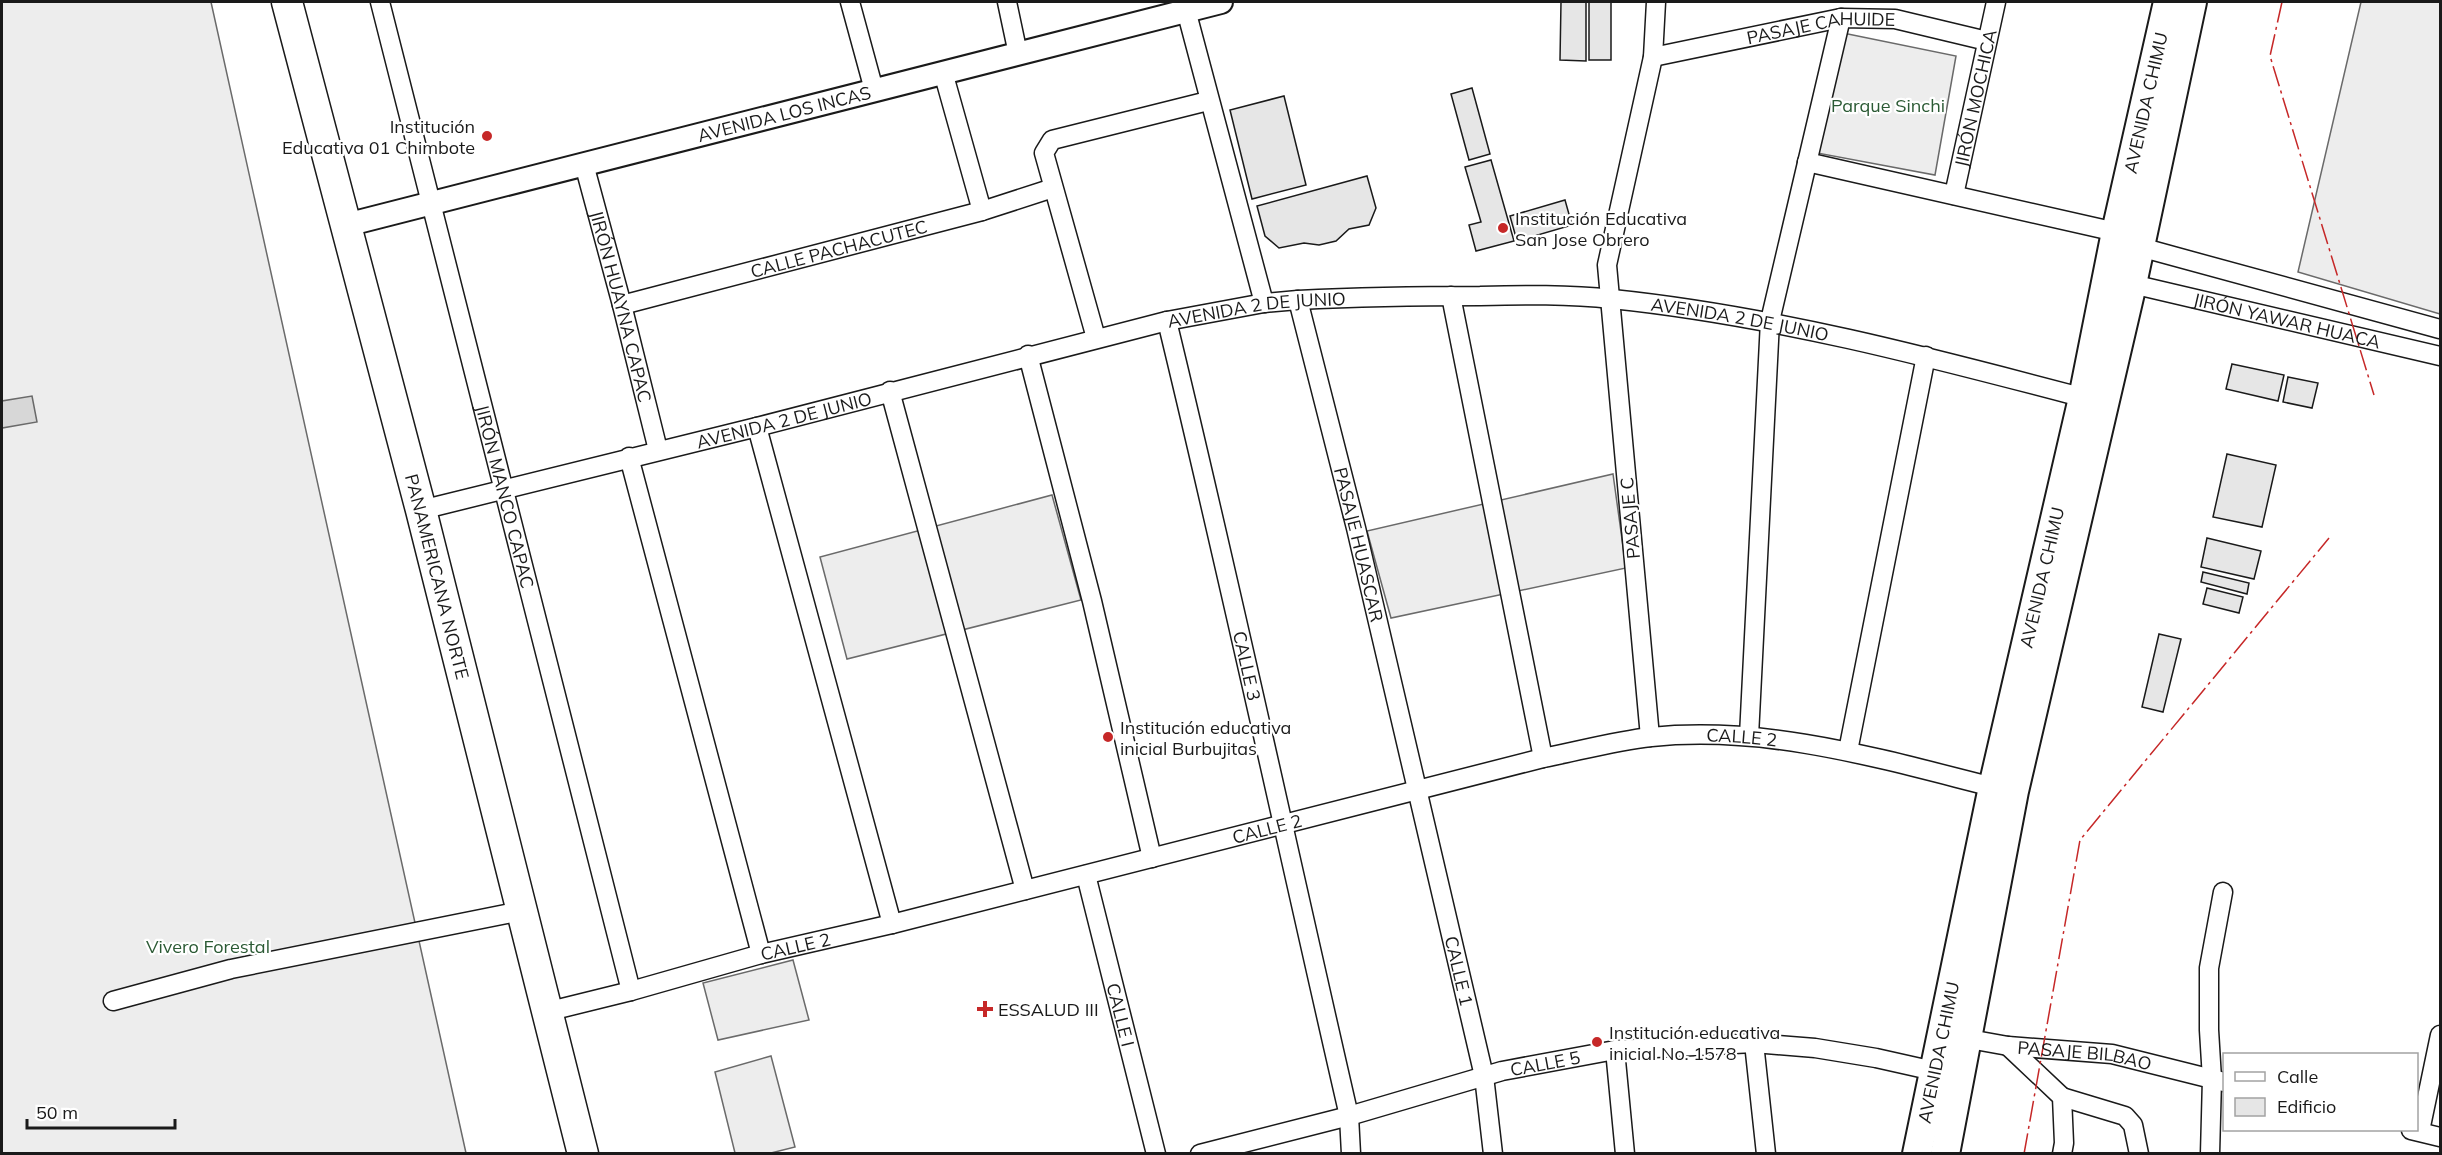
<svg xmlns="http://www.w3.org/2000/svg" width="2442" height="1155" viewBox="0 0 2442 1155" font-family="Mulish,sans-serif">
  <rect width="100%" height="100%" fill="#fff"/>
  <!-- built -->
  <path fill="#ededed" stroke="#6a6a6a" stroke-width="1.5" d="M2,2h209l255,1151h-464z
    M2361,2h79v312l-142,-42z
    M1843,33l113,23 -21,119 -118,-22z
    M1613,474l13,94 -235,50 -24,-87z
    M1052,495l29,105 -234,59 -27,-102z
    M793,960l16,60 -91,20 -15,-57z
    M771,1056l24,91 -24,6h-36l-20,-81z"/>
  <!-- water -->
  <path fill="#d7d7d7" stroke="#6a6a6a" stroke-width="1.5" d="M32,396l5,26 -35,6v-27z"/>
  <!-- building -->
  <path fill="#e6e6e6" stroke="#1a1a1a" stroke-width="1.5" d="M1561,2h25v59l-26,-1z
    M1589,2h22v58h-22z
    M1472,88l18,66 -21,6 -18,-66z
    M1284,96l22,89 -54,14 -22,-89z
    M1491,160l23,81 -38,10 -7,-26 12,-3 -16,-55z
    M1367,176l9,32 -7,17 -20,4 -13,12 -17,4 -15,-2 -25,5 -14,-12 -8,-30z
    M1565,200l7,25 -55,16 -7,-25z
    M2232,364l52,11 -6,26 -52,-12z
    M2288,377l30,6 -6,25 -29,-6z
    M2227,454l49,11 -14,62 -49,-10z
    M2207,538l54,13 -7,28 -53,-12z
    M2203,572l46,11 -2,11 -46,-12z
    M2207,588l36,9 -4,16 -36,-9z
    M2159,634l22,5 -18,73 -21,-5z"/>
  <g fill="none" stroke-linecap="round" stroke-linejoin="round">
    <!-- minor casing -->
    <g stroke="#1a1a1a" stroke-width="21">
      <g id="minor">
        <path id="s1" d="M380,2l251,989"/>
        <path d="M850,2l24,88"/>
        <path d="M1007,2l11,52"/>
        <path d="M1186,10l78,293"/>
        <path id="s2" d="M1653,57l188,-39 54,1 92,22"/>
        <path d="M943,72l39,139"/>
        <path d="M1807,162l309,70"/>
        <path id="s3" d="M584,164l38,141 36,145"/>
        <path id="s4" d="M1954,195l42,-193"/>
        <path d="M2140,247l300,82"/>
        <path id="s5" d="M2132,284l308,72"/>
        <path d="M1451,296l92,462"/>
        <path id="s6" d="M1298,300l58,228 128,548 9,78"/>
        <path id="s7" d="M622,305l360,-94 71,-23"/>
        <path id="s8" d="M1167,321c64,264 121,530 182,795l2,38"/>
        <path d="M1096,338l-52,-185 8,-13 156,-39"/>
        <path d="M1028,355l64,246 60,257"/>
        <path d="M890,391l135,499"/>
        <path d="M757,427l135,497"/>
        <path d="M629,457l132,497"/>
        <path id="s9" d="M421,510l336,-83 410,-106 97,-18 34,-3c61,-3 122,-4 182,-4 44,-1 88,-2 132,3 164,17 321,59 480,101"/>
        <path d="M1749,736l21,-415 71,-303"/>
        <path d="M1650,737l-43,-472 46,-208 3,-55"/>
        <path d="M1848,751l78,-395"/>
        <path id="s10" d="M1086,875l70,279"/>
        <path d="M113,1001l118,-32 290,-58"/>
        <path id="s11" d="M546,1012l85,-21 130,-37 131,-30 651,-166c36,-7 72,-17 108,-21 117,-12 230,22 342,50"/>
        <path id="s12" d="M1958,1037l50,9 104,8 112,28"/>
        <path d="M1754,1043l12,111"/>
        <path d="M2008,1046l54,51 2,46 -2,11"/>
        <path d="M1615,1050l10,104"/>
        <path d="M2062,1097l63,19 8,9 6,29"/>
        <path d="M2411,1130l29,7"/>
        <path d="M2420,1131l20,-96"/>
        <path id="s13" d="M1200,1154l149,-38 153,-45 113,-21 139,-7 61,5 61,10 58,13"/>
        <path d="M2210,1154l2,-75 -3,-49v-62l14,-76"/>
      </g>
    </g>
    <!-- tertiary casing -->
    <g stroke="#1a1a1a" stroke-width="26">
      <g id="tertiary">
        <path id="s14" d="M346,225l875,-223"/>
      </g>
    </g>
    <!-- primary casing -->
    <g stroke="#1a1a1a" stroke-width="32">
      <g id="primary">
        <path id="s15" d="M1917,1154l76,-367 90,-389 33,-166 52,-230"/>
        <path d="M1945,1154l69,-363 118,-507 60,-282"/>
      </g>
    </g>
    <!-- trunk casing -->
    <g stroke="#1a1a1a" stroke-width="33">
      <g id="trunk">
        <path id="s16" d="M287,2l134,508 162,644"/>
      </g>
    </g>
    <!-- minor -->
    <use href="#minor" stroke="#fff" stroke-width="18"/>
    <!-- tertiary -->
    <use href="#tertiary" stroke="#fff" stroke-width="22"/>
    <!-- primary -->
    <use href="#primary" stroke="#fff" stroke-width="28"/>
    <!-- trunk -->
    <use href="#trunk" stroke="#fff" stroke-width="30"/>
    <!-- power -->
    <path stroke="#c62828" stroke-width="1.5" stroke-dasharray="21 4.5 3 4.5" stroke-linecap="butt" d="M2282,2l-12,54 104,339
      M2024,1154l56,-314 249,-302"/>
  </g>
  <!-- markers -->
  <g fill="#c62828" stroke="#fff" stroke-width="2">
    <circle cx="487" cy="136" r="6"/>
    <circle cx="1503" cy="228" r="6"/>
    <circle cx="1108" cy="737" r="6"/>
    <path d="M982 1000h6v6h6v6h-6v6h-6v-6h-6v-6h6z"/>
    <circle cx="1597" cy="1042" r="6"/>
  </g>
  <g text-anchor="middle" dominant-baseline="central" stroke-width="4.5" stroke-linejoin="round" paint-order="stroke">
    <!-- street labels -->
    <g font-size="18" fill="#1a1a1a" stroke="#fff">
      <text stroke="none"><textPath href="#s2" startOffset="171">PASAJE CAHUIDE</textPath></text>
      <text stroke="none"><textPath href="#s4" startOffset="99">JIRÓN MOCHICA</textPath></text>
      <text stroke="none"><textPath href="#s15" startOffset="1076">AVENIDA CHIMU</textPath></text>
      <text stroke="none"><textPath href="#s14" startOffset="452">AVENIDA LOS INCAS</textPath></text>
      <text stroke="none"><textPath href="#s7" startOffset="224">CALLE PACHACUTEC</textPath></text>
      <text stroke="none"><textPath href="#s3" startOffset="147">JIRÓN HUAYNA CAPAC</textPath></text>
      <text stroke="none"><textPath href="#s9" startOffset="860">AVENIDA 2 DE JUNIO</textPath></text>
      <text stroke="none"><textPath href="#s9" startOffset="1346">AVENIDA 2 DE JUNIO</textPath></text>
      <text stroke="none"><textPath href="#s5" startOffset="159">JIRÓN YAWAR HUACA</textPath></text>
      <text stroke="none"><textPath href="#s9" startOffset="374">AVENIDA 2 DE JUNIO</textPath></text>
      <text stroke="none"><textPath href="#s1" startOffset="510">JIRÓN MANCO CAPAC</textPath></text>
      <text transform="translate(1630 518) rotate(-95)">PASAJE C</text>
      <text stroke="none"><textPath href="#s6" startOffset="252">PASAJE HUASCAR</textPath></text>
      <text stroke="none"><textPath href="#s16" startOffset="594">PANAMERICANA NORTE</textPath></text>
      <text stroke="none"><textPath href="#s15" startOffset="590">AVENIDA CHIMU</textPath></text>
      <text stroke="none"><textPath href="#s8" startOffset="354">CALLE 3</textPath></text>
      <text stroke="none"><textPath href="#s11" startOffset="1230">CALLE 2</textPath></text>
      <text stroke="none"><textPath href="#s11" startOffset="744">CALLE 2</textPath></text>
      <text stroke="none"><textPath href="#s11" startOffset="258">CALLE 2</textPath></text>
      <text stroke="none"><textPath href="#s6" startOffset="690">CALLE 1</textPath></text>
      <text stroke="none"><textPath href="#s10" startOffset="144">CALLE I</textPath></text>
      <text stroke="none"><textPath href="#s15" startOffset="104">AVENIDA CHIMU</textPath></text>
      <text stroke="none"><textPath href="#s12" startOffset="128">PASAJE BILBAO</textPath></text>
      <text stroke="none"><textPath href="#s13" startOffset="357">CALLE 5</textPath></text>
    </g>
    <!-- park labels -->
    <g font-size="18" fill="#2b5a34" stroke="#fff">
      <text x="1888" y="105">Parque Sinchi</text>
      <text x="208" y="946">Vivero Forestal</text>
    </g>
    <!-- poi labels -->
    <g font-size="18" fill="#1a1a1a" stroke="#fff" text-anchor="start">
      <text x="475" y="126" text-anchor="end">Institución<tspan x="475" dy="21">Educativa 01 Chimbote</tspan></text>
      <text x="1515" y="218">Institución Educativa<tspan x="1515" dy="21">San Jose Obrero</tspan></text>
      <text x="1120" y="727">Institución educativa<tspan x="1120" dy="21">inicial Burbujitas</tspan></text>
      <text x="998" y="1009">ESSALUD III</text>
      <text x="1609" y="1032">Institución educativa<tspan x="1609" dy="21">inicial No. 1578</tspan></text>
    </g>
  </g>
  <!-- border -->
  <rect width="2442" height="1155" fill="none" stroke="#1a1a1a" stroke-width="6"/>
  <!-- legend -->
  <rect x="2223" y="1053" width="195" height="78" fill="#ffffff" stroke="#a3a3a3" stroke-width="1.5"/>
  <rect x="2235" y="1072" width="30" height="9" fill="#ffffff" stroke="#a3a3a3" stroke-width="1.5"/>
  <text x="2277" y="1083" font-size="18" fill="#1a1a1a">Calle</text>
  <rect x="2235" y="1098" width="30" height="18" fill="#e6e6e6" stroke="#a3a3a3" stroke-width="1.5"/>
  <text x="2277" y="1113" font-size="18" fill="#1a1a1a">Edificio</text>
  <!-- scale -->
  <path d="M27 1119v9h148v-9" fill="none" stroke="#1a1a1a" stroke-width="3"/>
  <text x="36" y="1119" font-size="18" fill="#1a1a1a" stroke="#ffffff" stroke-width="4.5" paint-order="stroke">50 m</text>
</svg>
